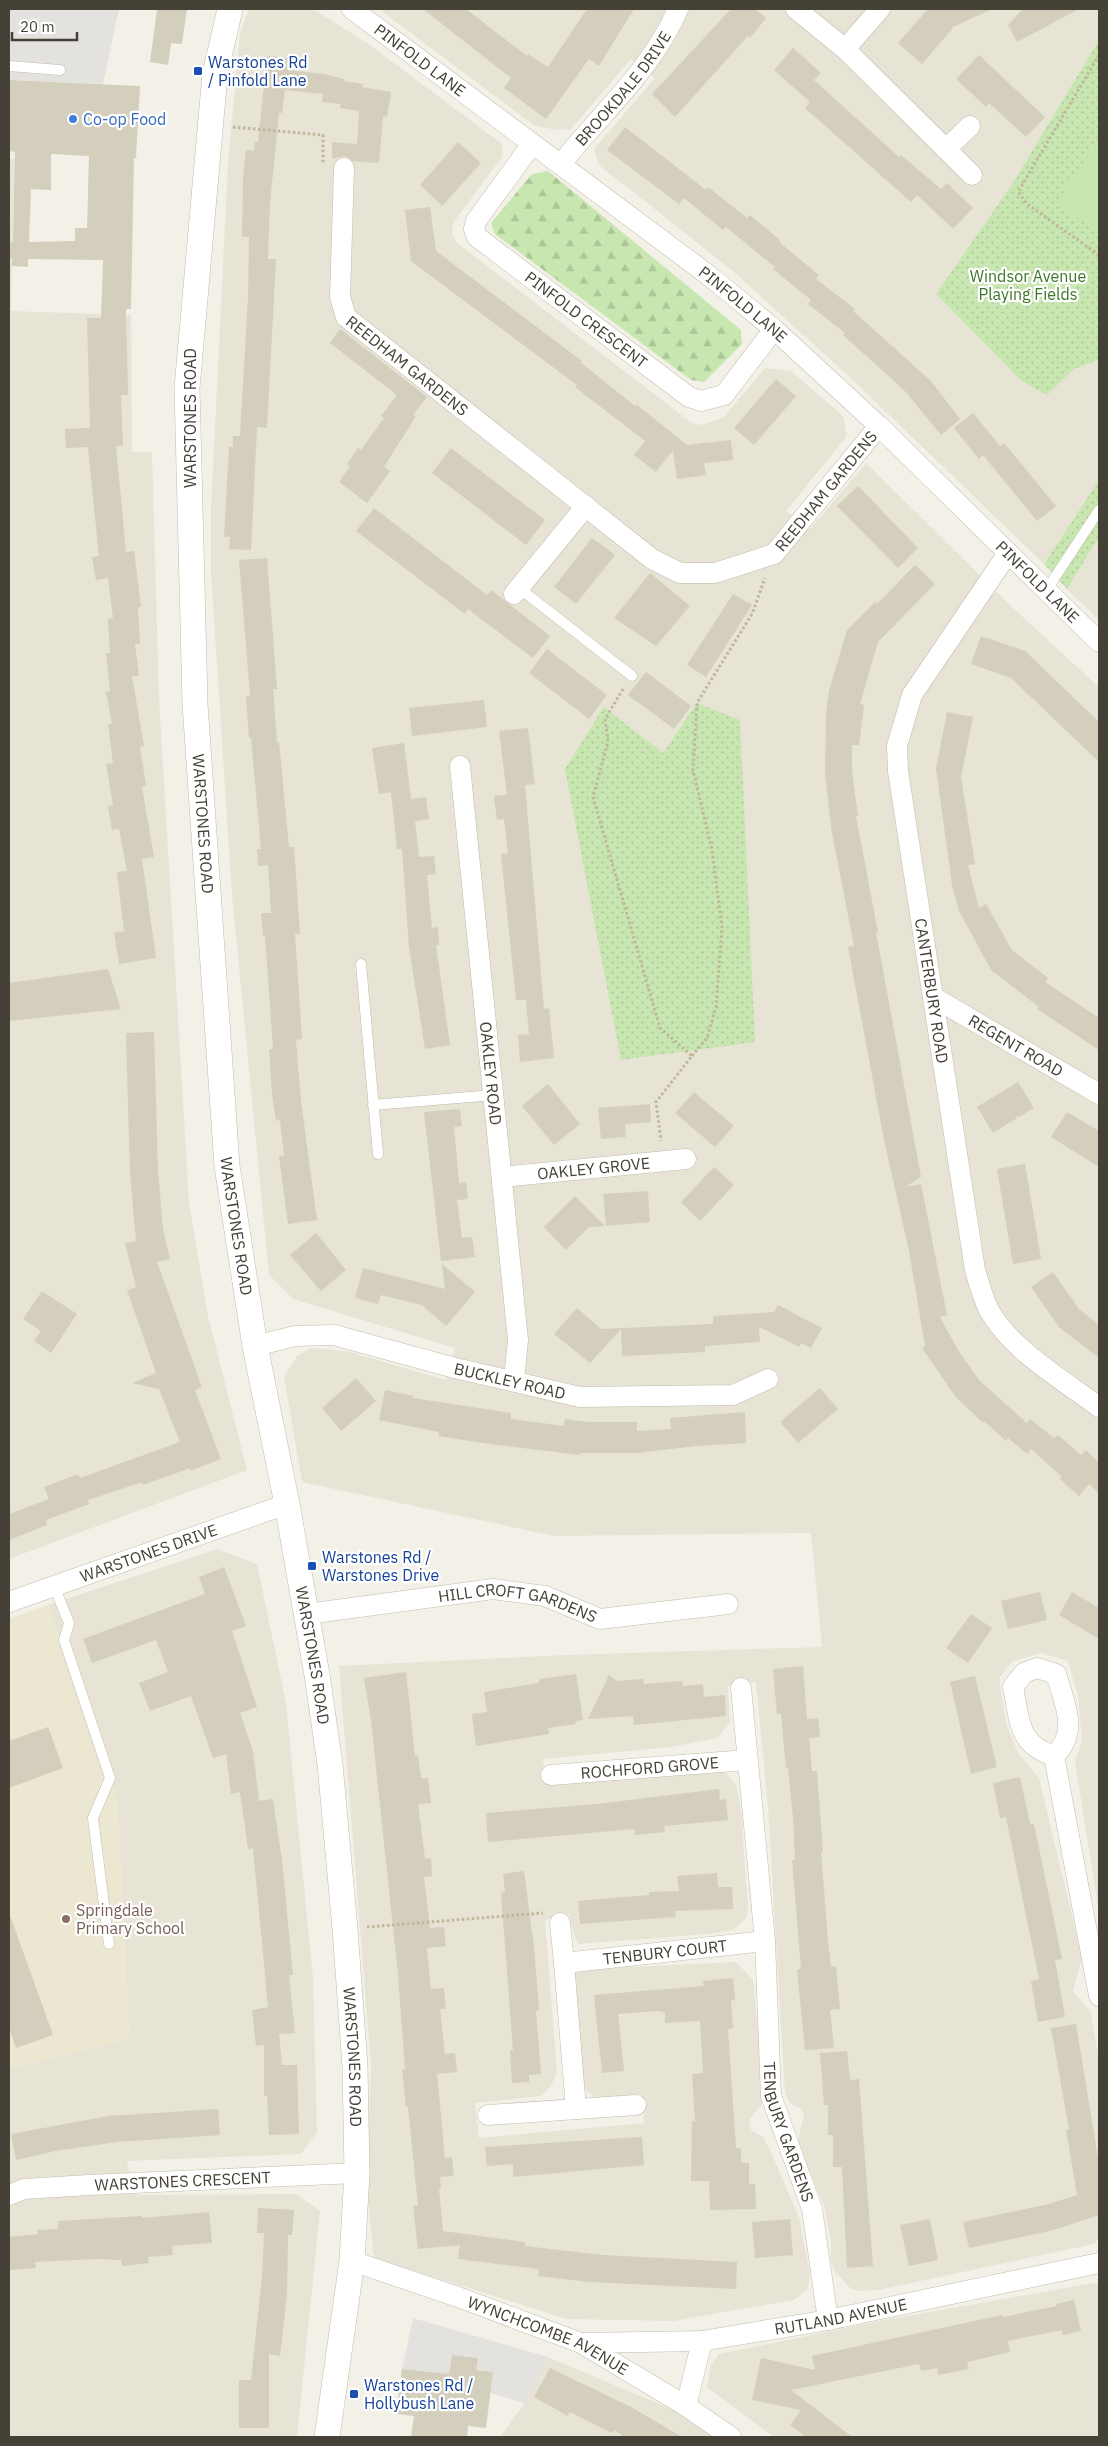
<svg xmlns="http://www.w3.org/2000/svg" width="1108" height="2446" viewBox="0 0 1108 2446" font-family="'IBM Plex Sans',sans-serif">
  <defs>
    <pattern id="green-dots" width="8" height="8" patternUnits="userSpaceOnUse" patternTransform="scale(1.25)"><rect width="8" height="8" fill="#c8e6b0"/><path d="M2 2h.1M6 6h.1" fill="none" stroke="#adc698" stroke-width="1.8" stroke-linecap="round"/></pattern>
    <pattern id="forest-firs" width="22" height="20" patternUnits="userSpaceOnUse" patternTransform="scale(1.25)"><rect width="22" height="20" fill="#c8e6b0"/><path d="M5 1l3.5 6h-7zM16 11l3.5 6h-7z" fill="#adc698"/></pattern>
  </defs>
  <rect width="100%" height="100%" fill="#f3f1e7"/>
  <!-- residential -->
  <path fill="#e7e3d5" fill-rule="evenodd" d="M249,9h64l54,34 135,101v13l-49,66 -1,11 5,9 235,180 10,2 22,-8 41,-49 26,3 52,45 4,20 -61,75 25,17 55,-65 146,144 87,80v1226l-24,-151 7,-22 -4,-44 -10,-35 -27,-8 -28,8 -14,17 7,45 12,30 21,25 43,180 -9,33 18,22 8,48v177l-5,6 -216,46 -20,1 -8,-3 -16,-18 -3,-9v-19l-7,-37 -27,-61 7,-29 -3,-6 -11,-6 -5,-10 -17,-287 -12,-124 -28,4 2,37 -13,15 -46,9 -128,12 3,26 174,-15 8,5 9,12 4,23 7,98 -2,10 -13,12 -24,4 -130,10 -5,-8 -5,-22 -24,6 12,152 -6,14 -10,10 -66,7 4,35 165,-15 -2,-28 -45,3 -15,-10 -10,-114 14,-5 150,-7 17,18 12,121 -16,19 2,10 12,7 8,15 28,66 11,56 -2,15 -14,11 -121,21 -106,-2 -193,-61 -7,-69 4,-124 -32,-399 226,-11 257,-8 -11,-114 -257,3 -252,-54 -18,-106 13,-20 15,-8 34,3 100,29 9,-32 -162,-49 -24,-24 -37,-380 -21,-322v-65l17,-344 12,-131zM697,703l-76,357 -17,-352 59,45z
    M379,9h720v31l-88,146 -74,107 137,76 25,-9v120l-55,84 -189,-182 -121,-110 -135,-107 -5,-16 61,-71 -24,-19 -60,70 -14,1 -22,-4z
    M9,159h6l-4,152 120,4 1,137h20l7,246 30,504 19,114 39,154 -238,89z
    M1099,537v83l-32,-31z
    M217,1549l40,15 29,139 27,275 4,154 -16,22 -174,7 7,34 162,-1 24,17 -23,226h-288v-368l120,-30 -12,-240 -69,-194z
    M1094,2283h5v154h-325l-67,-50 4,-22 8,-11 165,-34z
    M548,2357l137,58 27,22h-212l25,-34z"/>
  <!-- education -->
  <path fill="#ece7d1" d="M48,1605l69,194 12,240 -120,30v-450z"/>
  <!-- green -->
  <path fill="url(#green-dots)" d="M1099,40v320l-25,9 -27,26 -25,-14 -86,-87 75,-108z
    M1099,480v57l-32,52 -23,-25z
    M697,703l43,17 15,322 -134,18 -56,-291 39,-62 59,46z"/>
  <!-- forest -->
  <path fill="url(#forest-firs)" d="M548,171l193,159 1,14 -38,38 -13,-2 -196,-146 -4,-11 41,-49z"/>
  <!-- pitch -->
  <path fill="#c8e6b0" d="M1099,139v93l-43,-28z"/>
  <!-- parking -->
  <path fill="#e4e2df" d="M9,9h110l-16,75 -94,-4z
    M413,2318l135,39 -23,46 -35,-10 3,-21 -17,-2 1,-12 -25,-3 -3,19 -47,-5z"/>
  <!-- building -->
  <path fill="#d4cebc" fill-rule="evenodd" d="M157,9h30l-5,35 -11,-1 -3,22 -18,-3z
    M423,9h43l61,47 1,-2 20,13 39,-58h47l-35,57 -10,-7 -43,60 -42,-31 7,-10z
    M731,9h24l11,9 -16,20 -2,-2 -73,81 -23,-23z
    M928,9h64l-41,19 1,1 -30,35 -24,-21z
    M1023,9h56l-62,33 -9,-17z
    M793,48l28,25 -7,7 85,77 2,-2 40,34 6,-6 26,25 -20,21 -36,-34 -6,7 -106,-94 5,-6 -36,-32z
    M979,55l66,62 -19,20 -37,-34 -3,4 -30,-28z
    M267,56l21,2 -1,12 37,4 20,5v2l19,3 -1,3 29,5 -4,25 -4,-1 -4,47 -26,-2 -8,-5 -13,3v-17l25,2 2,-33 -19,-3 1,-4 -19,-2 1,-8 -38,-4 -3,23h-3l-9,89 -2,57h8l-9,169 -10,-1 -6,123 -22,-1 1,-12h-6l5,-90h4v-11h7l8,-138 1,-61h-7l1,-58 3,-29 8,1 1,-9h3z
    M9,80l131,6 -4,72h-2l-3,151h-5l2,86h-7l2,51h-7l10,106 8,-1 7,56h-3l2,37h-5l4,32h-7l12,70 -4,1 6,39 -4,1 12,70 -12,2 14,99 -37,6 -5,-31 10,-2 -7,-59 10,-1 -8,-42 -7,1 -4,-24 5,-1 -7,-41 7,-1 -5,-39h4l-6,-32 4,-1 -4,-38h4l-2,-34 5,-1 -5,-40 -12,2 -4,-23 7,-1 -11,-109 -22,1 -1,-19 25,-1 -3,-110h14l2,-58 -75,-1v8l-16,-1v-8h-3v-16h4l2,-90 -6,-1zM51,154l38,2 -2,72h-12v13l-46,1 2,-53 20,1z
    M625,127l81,63 2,-3 39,31 3,-3 30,25 -1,2 40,33 -3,4 39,30 -2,2 78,70 29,38 -19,16 -37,-45 -61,-55 2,-2 -37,-29 3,-4 -38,-31 2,-2 -49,-40 -3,3 -39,-32 -5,6 -72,-54z
    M458,142l23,21 -39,43 -22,-21z
    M430,207l6,44 146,110 -2,1 55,44 2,-1 50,40 44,-5 2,20 -29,3 2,12 -29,4 -4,-29 -17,22 -22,-17 11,-14 -70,-54 2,-2 -166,-124 -6,-51z
    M340,329l87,68 -14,18 3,1 -32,51 6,4 -23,32 -28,-21 11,-16 -3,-2 11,-16 3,2 23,-32 -3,-2 16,-21 -67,-52z
    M776,379l20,17 -42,49 -20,-17z
    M973,413l27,33 4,-3 52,63 -19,15 -54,-66 -4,4 -25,-31z
    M451,448l94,72 -19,25 -94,-72z
    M858,486l60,62 -20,20 -61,-62z
    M374,508l113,87 4,-5 59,46 -17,22 -65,-49 -3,5 -109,-83z
    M592,538l23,17 -39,49 -22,-17z
    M267,558l10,131h-4l4,54 2,-1 10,105h5l6,87h-5l7,105 -6,1 5,61 16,119 -29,4 -9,-68 5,-1 -4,-35 -4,1 -4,-27 -3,-45h4l-8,-113h-2l-2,-23h10l-3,-48 -10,1 -1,-17h4l-10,-111h-2l-3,-42h4l-11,-136z
    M915,565l20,19 -57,58 -18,62 4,1 -5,40h-7v26l6,45h-2l22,116h-2l45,245 -16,10 16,-3 26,131 -7,2 18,33 21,30 48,43 3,-4 24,19 4,-3 23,20 5,-5 13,13v30l-10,-9 -10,12 -19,-17 2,-2 -31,-28 -4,5 -19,-16 -2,3 -22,-20 -1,2 -28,-27 -33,-48 3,-2 -16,-95 -25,-111 -36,-193 6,-1 -22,-113 -7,-58 1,-61 3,-23 18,-61 28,-28 2,2z
    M650,573l40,33 -34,40 -42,-28z
    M733,594l19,11 -46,72 -19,-12z
    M981,636l44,15 74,71v40l-88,-84 -40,-14z
    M547,649l60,46 -18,24 -60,-46z
    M646,672l45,34 -17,23 -46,-34z
    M484,700l3,27 -75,9 -3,-28z
    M947,712l26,5 -12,60 14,87 -7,1 11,43 7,-4 26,46 36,28 -3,4 54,36v32l-62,-41 2,-2 -48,-37 -32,-59 -7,-26 -16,-117z
    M528,728l7,56 -10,1 19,224 5,-1 5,50 -34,4 -2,-27 11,-1 -3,-34h-10l-15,-146 7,-1 -4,-34 -7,1 -3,-24 13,-1 -8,-64z
    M404,743l7,56 15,-2 3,22 -14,2 4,36 15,-1 2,18 -9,1 5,53 6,-1 1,18h-3l14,100 -25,4 -16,-102 -7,-98h-5l-6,-57 -12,2 -7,-46z
    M108,969l13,40 -112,12v-38z
    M154,1032l4,139 5,58 7,30 -13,3 45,125 -7,3 26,69 -31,12v-3l-47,17 -1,-3 -54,18 1,4 -43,16 1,5 -38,15v-26l40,-15 -5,-12 34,-13 2,4 100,-36 -21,-53 -27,-6 24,-10 -29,-83 9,-3 -11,-44 11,-2 -6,-66 -4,-142z
    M1018,1082l16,26 -15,9 -3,-1 1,2 -24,15 -16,-26z
    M548,1084l32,40 -26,21 -32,-39z
    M694,1092l40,34 -19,21 -40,-34z
    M650,1104l1,18 -26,2 1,13 -25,2 -3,-31z
    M460,1109l2,17 -8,1 5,56 7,-1 2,17 -11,1 5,38 10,-1 3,20 -34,4 -17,-149z
    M1067,1112l32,19v36l-48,-30z
    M1025,1164l16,95 -28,5 -16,-95z
    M714,1167l20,18 -34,36 -19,-19z
    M648,1191l2,31 -44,4 -3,-32z
    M575,1196l30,30 -16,1 -23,23 -22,-23z
    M316,1233l30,37 -25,21 -31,-36z
    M442,1264l33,28 -29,34 -24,-21 -41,-10 -3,9 -23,-6 8,-30 82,21z
    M1053,1272l26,37 20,16v33l-40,-31 -28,-40z
    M42,1291l35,23 -26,39 -17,-12 7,-10 -18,-12z
    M778,1305l44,23 -11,20 -10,-5 -2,4 -40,-20 1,15 -55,4v6l-83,4 -1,-27 -31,34 -36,-29 23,-26 24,21 112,-5v-8l61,-4z
    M356,1378l20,23 -35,30 -19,-23z
    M820,1388l18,21 -40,34 -18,-21z
    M385,1390l29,6 -1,2 98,15v6l53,7 1,-7 22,3h50v9l34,-2 -1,-11 75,-6 1,31 -50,3 -59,7h-57v2l-90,-11 -52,-8 1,-4 -60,-12z
    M224,1567l22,59 -14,5 25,76 -17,6 13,38 6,50 14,-2 9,61 11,115h-4l6,58 -16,1 3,31h15l2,69 -30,1 -2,-39h-3v-51l-8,1 -4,-36 16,-3 -15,-159 -5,1 -8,-57 -9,2 -5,-40 -13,4 -22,-62 -41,15 -11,-28 29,-11 -12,-32 -64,23 -9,-24 122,-45 -6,-17z
    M1040,1592l7,28 -39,9 -7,-28z
    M1072,1592l27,16v31l-40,-24z
    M971,1614l21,14 -24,35 -22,-15z
    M803,1666l4,53 11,-1 2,19 -11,1 3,33h5l6,81h-2l7,89 3,26 5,-1 4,43 -10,1 4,38 -29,2 -8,-81h4l-9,-109h3l-2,-42 -5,-50h-2l-5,-54h-4l-4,-45z
    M406,1672l9,84 3,-1 3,23h7l3,25 -13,1 7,55 6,-1 1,18 -8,1 6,51 14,-1 2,19 -19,2 4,41 13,-1 2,21h-6l5,45 10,-1 2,19 -20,2 8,84 7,-1 2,19 -14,1 1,12h-2l4,42 82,11v4l78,9 134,7 -1,27 -146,-7 -52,-6 1,-7 -81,-10 2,-14 -42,4 -5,-43h5l-10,-99h-2l-4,-37 3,-1 -7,-94 -27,-255 -7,-42z
    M576,1674l7,46 -8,1 1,3 -28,4 1,6 -73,12 -4,-32 15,-2 -3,-20 55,-9v-4z
    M609,1675l8,6 26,-2 1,5 38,-3 1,5 20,-2 1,13 21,-2 1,21 -92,9 -1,-9 -45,3z
    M975,1676l22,91 -26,7 -21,-92z
    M48,1727l15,41 -54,20v-47z
    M1020,1777l10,47h4l28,135 -7,1 10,57 -27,5 -7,-41 8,-2 -33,-162 -6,1 -7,-35z
    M719,1789l1,11 6,-1 2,21 -64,6 1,6 -30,3 -1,-6 -146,13 -2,-29 111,-9z
    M524,1871l10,76 5,63 -3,1 5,63 -12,1v7l-17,1 -2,-33h3l-12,-157 4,-1 -2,-18z
    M717,1873l1,14h14l1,22 -58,2 1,6 -96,7 -2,-23 71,-6v-3l30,-1 -2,-15z
    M11,1918l42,117 -37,13 -7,-20v-109z
    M733,1978l2,22 -4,1 2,27 -5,1 8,119h5v15h8v21h6l1,25 -46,1 -1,-29h-18l1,-60h3l-3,-47 11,-1 -3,-52 -35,2v-11l-8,-1 -39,3 6,57 -22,2 -8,-78 110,-9 -1,-5z
    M1076,2024l23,140v51l-49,16 -81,17 -6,-26 86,-18 28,-9 -11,-65 3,-1 -18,-101z
    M847,2051l3,29 9,-1 14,187 -26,2 -5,-101h-9v-32h-5v-30h-4l-4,-52z
    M218,2109l2,26 -103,7 -62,9 -39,9 -5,-26 98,-18z
    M642,2137l2,28 -131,12v-13l-26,2 -2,-19z
    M258,2208l36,2 -2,25h-4l-1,60 -7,61 -11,-2v74h-30v-48h12l11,-104 2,-43h-7z
    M209,2212l3,31 -40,3 1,9 -25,2 1,6 -27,3 -1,-6 -24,-1 -62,3 1,6 -27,2v-33l29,-3 -1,-4 21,-1v-8l84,-5v2z
    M790,2219l3,36 -38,3 -3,-36z
    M930,2219l8,41 -29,6 -9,-41z
    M1074,2300l7,31 -18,4 -1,-5 -54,11 2,11 -43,10 2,7 -31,6 -1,-7 -16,3 -2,-7 -128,26 61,47h-46l-16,-12 11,-15 -49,-10 9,-42 54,12 -3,-14 190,-41 1,2 54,-11 -1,-2z
    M452,2355l26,3 -2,12 17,2 -7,56 -18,-2 -1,11h-56l3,-21 -18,-2 6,-45 47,5z
    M550,2368l83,40 49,29h-57l-11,-7 -2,3 -42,-21 -2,4 -34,-19z"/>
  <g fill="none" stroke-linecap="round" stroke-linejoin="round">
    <!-- service casing -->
    <g stroke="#c1bcac" stroke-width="11">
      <path id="service" d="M9,66l51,4
        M519,588l113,88
        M1046,591l53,-81
        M361,964l17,190
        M373,1105l121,-10
        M54,1586l15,37 -5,17 46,138 -17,40 16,126"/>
    </g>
    <!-- minor casing -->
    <g stroke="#c1bcac" stroke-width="21">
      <g id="minor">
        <path id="s1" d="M352,9l355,265 67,55 105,97 220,216"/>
        <path d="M796,9l49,40 127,126"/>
        <path d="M845,49l35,-40"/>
        <path id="s2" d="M532,144l-56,77 -2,8 3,8 212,160 12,4 23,-6 50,-66"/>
        <path d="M946,149l24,-23"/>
        <path id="s3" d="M561,164c40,-51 91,-94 117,-155"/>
        <path id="s4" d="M344,168l-4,129 6,20 306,242 28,14h35l59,-19 105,-128"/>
        <path id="s5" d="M1008,553l-96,142 -15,51 1,25 77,499c4,14 8,28 14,40 22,40 74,70 110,97"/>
        <path d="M514,594l72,-88"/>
        <path id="s6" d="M460,766l58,574 -4,40"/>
        <path id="s7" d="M933,997l166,97"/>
        <path id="s8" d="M502,1177l184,-18"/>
        <path id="s9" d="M255,1346l40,-10 39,-1 121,33 125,29 153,-2 35,-16"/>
        <path id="s10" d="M9,1602l278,-98"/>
        <path id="s11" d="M307,1614l186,-25 52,7 55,23 128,-15"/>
        <path d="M1037,1668l19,6c8,29 24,57 -2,82 -37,-12 -34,-36 -41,-69l11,-14z"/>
        <path id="s12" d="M741,1688l24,253 6,155 41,113 16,111"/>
        <path d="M1054,1756l45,240"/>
        <path id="s13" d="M551,1775l196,-15"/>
        <path d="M560,1923l4,40"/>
        <path id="s14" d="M576,2109l-12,-146 201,-22"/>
        <path d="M488,2115l148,-10"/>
        <path id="s15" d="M9,2195l15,-6 65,-4 268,-12"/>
        <path id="s16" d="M352,2261l106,36 123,46 105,63 45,31"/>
        <path id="s17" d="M581,2343l121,-2 126,-21 271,-57"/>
        <path d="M686,2406l16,-65"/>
      </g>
    </g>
    <!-- tertiary casing -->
    <g stroke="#c1bcac" stroke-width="26">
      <g id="tertiary">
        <path id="s18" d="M230,9l-15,65 -28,314 8,316 32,462 28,180 32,158 30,171 13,89 15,165 10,137 2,107 -5,88 -25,176"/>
      </g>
    </g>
    <!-- path -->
    <path stroke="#c0b79b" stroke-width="3" stroke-dasharray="2.5 2.5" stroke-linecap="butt" d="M1099,55l-81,137 9,12 72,51
      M233,127l90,8v28
      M623,689l-18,30 3,22 -15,56 67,231 32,28 -36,46 5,39
      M692,1056l15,-18 9,-31 6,-80 -10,-77 -19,-80 4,-67 55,-89 13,-36
      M367,1927l176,-14"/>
    <!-- service -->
    <use href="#service" stroke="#fff" stroke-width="10"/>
    <!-- minor -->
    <use href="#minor" stroke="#fff" stroke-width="20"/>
    <!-- tertiary -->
    <use href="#tertiary" stroke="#fff" stroke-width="25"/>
  </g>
  <!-- markers -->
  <g fill="#1a4fb4" stroke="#fff" stroke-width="2">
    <rect x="193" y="66" width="10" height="10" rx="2.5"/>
    <rect x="307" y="1561" width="10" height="10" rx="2.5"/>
    <rect x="349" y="2389" width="10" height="10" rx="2.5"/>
  </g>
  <circle fill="#3f7fe0" stroke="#fff" stroke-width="2" cx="73" cy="119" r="5"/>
  <circle fill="#8d6e63" stroke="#fff" stroke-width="2" cx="66" cy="1919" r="5"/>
  <g text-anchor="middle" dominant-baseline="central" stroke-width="4.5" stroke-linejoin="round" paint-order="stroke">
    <!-- street labels -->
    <g font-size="16" fill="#464136" stroke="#fff">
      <text stroke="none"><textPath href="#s1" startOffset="85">PINFOLD LANE</textPath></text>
      <text stroke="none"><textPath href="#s3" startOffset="98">BROOKDALE DRIVE</textPath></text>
      <text stroke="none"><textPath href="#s1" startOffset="490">PINFOLD LANE</textPath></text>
      <text stroke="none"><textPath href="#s2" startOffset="249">PINFOLD CRESCENT</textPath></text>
      <text stroke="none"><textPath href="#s4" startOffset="228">REEDHAM GARDENS</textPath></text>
      <text transform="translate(190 418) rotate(-90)">WARSTONES ROAD</text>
      <text stroke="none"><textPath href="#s4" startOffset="750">REEDHAM GARDENS</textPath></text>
      <text stroke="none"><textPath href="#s1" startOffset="895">PINFOLD LANE</textPath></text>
      <text stroke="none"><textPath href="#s18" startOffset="818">WARSTONES ROAD</textPath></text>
      <text stroke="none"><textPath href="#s5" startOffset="472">CANTERBURY ROAD</textPath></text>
      <text stroke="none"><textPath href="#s7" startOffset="96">REGENT ROAD</textPath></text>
      <text stroke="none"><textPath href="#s6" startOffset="309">OAKLEY ROAD</textPath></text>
      <text stroke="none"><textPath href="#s8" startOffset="92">OAKLEY GROVE</textPath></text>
      <text stroke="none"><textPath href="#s18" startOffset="1222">WARSTONES ROAD</textPath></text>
      <text stroke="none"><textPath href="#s9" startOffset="262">BUCKLEY ROAD</textPath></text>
      <text stroke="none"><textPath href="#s10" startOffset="148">WARSTONES DRIVE</textPath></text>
      <text stroke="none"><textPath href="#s11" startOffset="214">HILL CROFT GARDENS</textPath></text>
      <text stroke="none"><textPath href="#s18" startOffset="1658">WARSTONES ROAD</textPath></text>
      <text stroke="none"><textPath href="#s13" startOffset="99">ROCHFORD GROVE</textPath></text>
      <text stroke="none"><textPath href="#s14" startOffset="248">TENBURY COURT</textPath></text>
      <text stroke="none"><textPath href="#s18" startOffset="2062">WARSTONES ROAD</textPath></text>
      <text stroke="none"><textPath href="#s12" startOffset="448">TENBURY GARDENS</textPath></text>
      <text stroke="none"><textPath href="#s15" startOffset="175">WARSTONES CRESCENT</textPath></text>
      <text stroke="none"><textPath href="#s17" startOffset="262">RUTLAND AVENUE</textPath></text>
      <text stroke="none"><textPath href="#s16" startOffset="210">WYNCHCOMBE AVENUE</textPath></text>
    </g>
    <!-- transit labels -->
    <g font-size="16" fill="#164399" stroke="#fff" text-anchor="start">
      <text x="208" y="62">Warstones Rd<tspan x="208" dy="18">/ Pinfold Lane</tspan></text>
      <text x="322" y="1557">Warstones Rd /<tspan x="322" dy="18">Warstones Drive</tspan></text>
      <text x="364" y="2385">Warstones Rd /<tspan x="364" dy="18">Hollybush Lane</tspan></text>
    </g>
    <!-- shop labels -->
    <g font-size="16" fill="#366cbe" stroke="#fff" text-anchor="start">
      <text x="83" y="119">Co-op Food</text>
    </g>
    <!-- park labels -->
    <g font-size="16" fill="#3e762a" stroke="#fff">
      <text x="1028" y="276">Windsor Avenue<tspan x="1028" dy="18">Playing Fields</tspan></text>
    </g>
    <!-- education labels -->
    <g font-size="16" fill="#785e54" stroke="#fff" text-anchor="start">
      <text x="76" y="1910">Springdale<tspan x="76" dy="18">Primary School</tspan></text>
    </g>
  </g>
  <!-- border -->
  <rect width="1108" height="2446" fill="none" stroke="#464136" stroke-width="20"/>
  <!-- scale -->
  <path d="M12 32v8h65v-8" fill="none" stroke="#464136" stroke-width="2.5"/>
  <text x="20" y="32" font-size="15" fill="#464136" stroke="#ffffff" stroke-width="4" paint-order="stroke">20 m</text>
</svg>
